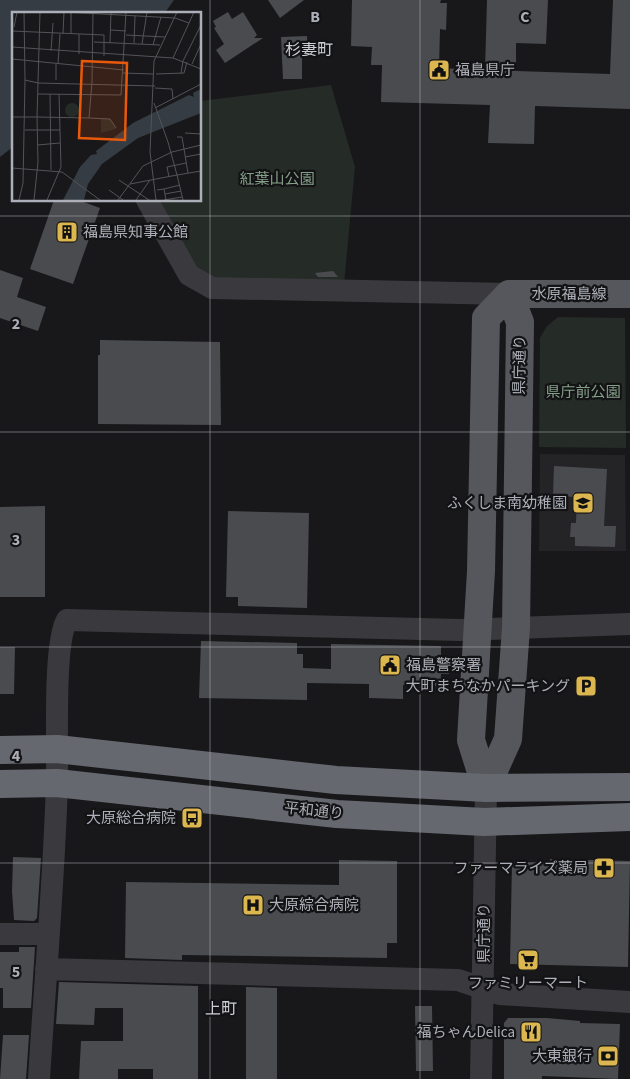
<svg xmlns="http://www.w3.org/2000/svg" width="630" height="1079" viewBox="0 0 630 1079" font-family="'Source Sans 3','Noto Sans JP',sans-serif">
  <rect width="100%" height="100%" fill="#18181a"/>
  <!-- built -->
  <path fill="#242427" d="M540,454l85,1 1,96h-87z"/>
  <!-- green -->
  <path fill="#252b26" d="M331,85l24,82 -11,117 -128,-4 -21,-12 -39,-68h44v-99z
    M558,317l67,1 1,130 -87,-1 1,-109 7,-12z"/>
  <!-- water -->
  <path fill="#353c43" d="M0,0h174l-10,14h-150v132l-14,11z"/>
  <!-- building -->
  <path fill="#4a4b4f" d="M268,0h36l-24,18z
    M352,0h89l-1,3h7l-1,27 -6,-1 -1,39 46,2 2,-70h61l-2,44 -30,-1v28l94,3 3,-74h17v109l-95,-3 -1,38 -46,-1 2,-38 -109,-3 1,-37h-11l1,-18 -21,-1z
    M228,12l4,7 11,-7 14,23 -3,3h9l-38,25 -9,-13 8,-6 -10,-16 2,-1 -3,-6z
    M307,36l1,17 -6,1v25h-19l-2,-42z
    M54,200h24l22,8 -27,76 -43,-15z
    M0,270l23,8 -6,19 29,10 -8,24 -38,-13z
    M333,271l5,6h-20l-3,-4z
    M100,340l120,2 1,83 -123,-1v-69h2z
    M554,466l53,3 -3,57h12l-1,21 -40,-1v-9h-5l1,-14h5l1,-26 -24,-1z
    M45,506v91h-45v-90z
    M228,511l81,2 -2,95 -69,-2v-9h-12z
    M201,641l96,2v11h6v14l28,1v-25l110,2v10h8v18h-8l-1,12 -37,-1v14l-34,-1v-14l-62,-1v17l-108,-2z
    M0,647h15l-1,47h-14z
    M13,857l28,1 -4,60 -3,3 -20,-1 -2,-29z
    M550,859l80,2 -2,106 -118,-3 2,-101 38,1z
    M339,860l58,1v82h-10v15l-205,-3v5l-57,-2 1,-76 213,3z
    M19,947h16l-4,61h-28v-20h-3v-36h19z
    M59,982l139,4v93h-45v-10h-35v10h-39l2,-38h42v-33h-28l-1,17 -38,-1z
    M246,987l31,1v91h-31z
    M415,1006h17l1,65h-17z
    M508,1018h39l33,3v2l40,1 -2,55 -76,-3v3h-38v-56z
    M3,1035h26l-3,44h-26z"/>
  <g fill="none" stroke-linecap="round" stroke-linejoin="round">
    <!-- minor -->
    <path stroke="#3a3a3e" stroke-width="22" d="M147,200l42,75 23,13 297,6
      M0,934h48
      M46,969l412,11 42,14 130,8
      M39,1079c6,-99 15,-198 18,-297 1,-32 -4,-139 10,-162l393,10 170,-6
      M481,1079l5,-291"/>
    <!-- major -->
    <path stroke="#56575d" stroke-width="28" d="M509,294h121
      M486,788l-15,-48 10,-169 5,-253 23,-24
      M486,788l22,-49 8,-111 4,-306 -11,-28"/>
    <!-- highway -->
    <path stroke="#66686f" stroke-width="28" d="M0,750l57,-1 279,31 150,8 144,-1
      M0,784l57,-1 280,31 147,8 146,-5"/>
  </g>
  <!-- grid -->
  <path fill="none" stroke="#acafb8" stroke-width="1" stroke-opacity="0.55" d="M210,0v1079M420,0v1079M0,216h630M0,432h630M0,647h630M0,863h630"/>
  <!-- icons -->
  <defs>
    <g id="civic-square" transform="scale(1.125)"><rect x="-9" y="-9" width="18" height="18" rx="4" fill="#dcb64e" stroke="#131315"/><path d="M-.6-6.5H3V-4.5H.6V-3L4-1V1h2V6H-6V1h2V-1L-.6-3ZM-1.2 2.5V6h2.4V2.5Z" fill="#111"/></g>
    <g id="building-square" transform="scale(1.125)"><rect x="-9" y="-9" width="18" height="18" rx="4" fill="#dcb64e" stroke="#131315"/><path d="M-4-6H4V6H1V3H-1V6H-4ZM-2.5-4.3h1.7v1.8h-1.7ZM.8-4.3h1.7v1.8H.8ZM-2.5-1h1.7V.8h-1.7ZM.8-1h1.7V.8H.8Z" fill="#111"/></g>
    <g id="school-square" transform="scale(1.125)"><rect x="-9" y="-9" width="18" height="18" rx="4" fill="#dcb64e" stroke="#131315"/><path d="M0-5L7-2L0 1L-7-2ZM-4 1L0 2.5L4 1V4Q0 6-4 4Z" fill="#111"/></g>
    <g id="parking-square" transform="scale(1.125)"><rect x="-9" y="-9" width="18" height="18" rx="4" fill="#dcb64e" stroke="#131315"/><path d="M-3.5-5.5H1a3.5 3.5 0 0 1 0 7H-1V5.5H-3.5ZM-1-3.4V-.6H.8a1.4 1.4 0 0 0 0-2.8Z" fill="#111"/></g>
    <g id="bus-square" transform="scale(1.125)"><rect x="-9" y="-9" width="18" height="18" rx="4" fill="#dcb64e" stroke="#131315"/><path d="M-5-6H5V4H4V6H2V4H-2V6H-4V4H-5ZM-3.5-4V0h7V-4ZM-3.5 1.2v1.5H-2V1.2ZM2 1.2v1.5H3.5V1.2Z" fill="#111"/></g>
    <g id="pharmacy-square" transform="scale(1.125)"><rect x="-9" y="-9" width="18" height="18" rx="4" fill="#dcb64e" stroke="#131315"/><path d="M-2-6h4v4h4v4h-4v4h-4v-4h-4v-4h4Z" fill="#111"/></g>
    <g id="hospital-square" transform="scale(1.125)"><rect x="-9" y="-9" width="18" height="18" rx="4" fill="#dcb64e" stroke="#131315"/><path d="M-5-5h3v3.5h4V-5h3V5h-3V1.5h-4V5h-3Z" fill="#111"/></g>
    <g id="supermarket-square" transform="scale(1.125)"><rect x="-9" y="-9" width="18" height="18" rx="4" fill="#dcb64e" stroke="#131315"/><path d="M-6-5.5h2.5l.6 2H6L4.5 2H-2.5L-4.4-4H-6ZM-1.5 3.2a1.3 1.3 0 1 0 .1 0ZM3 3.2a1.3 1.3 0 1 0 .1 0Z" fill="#111"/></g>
    <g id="restaurant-square" transform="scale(1.125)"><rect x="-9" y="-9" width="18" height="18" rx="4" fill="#dcb64e" stroke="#131315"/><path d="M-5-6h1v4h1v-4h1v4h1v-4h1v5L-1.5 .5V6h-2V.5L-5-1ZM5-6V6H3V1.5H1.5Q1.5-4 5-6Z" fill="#111"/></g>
    <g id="bank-square" transform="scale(1.125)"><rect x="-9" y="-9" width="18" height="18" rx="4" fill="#dcb64e" stroke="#131315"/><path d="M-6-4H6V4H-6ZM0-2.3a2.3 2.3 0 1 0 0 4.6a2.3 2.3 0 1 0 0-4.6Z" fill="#111"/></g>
  </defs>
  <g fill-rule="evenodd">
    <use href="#civic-square" x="439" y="70"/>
    <use href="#building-square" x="67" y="232"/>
    <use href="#school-square" x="583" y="503"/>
    <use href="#civic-square" x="390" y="665"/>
    <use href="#parking-square" x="586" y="686"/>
    <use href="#bus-square" x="192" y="818"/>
    <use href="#pharmacy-square" x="604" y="868"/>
    <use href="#hospital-square" x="253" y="905"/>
    <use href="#supermarket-square" x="528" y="960"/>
    <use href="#restaurant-square" x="531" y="1032"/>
    <use href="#bank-square" x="608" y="1056"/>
  </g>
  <g text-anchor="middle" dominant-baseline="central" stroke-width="4.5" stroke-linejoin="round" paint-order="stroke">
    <!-- poi labels -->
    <g font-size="15" fill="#acafb8" stroke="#131315" text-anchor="end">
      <text x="455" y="70" text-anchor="start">福島県庁</text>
      <text x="83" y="232" text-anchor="start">福島県知事公館</text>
      <text x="567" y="503">ふくしま南幼稚園</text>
      <text x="406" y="665" text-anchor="start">福島警察署</text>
      <text x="570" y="686">大町まちなかパーキング</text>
      <text x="176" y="818">大原総合病院</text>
      <text x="588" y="868">ファーマライズ薬局</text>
      <text x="269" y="905" text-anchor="start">大原綜合病院</text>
      <text x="528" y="983" text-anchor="middle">ファミリーマート</text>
      <text x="515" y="1032">福ちゃんDelica</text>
      <text x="592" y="1056">大東銀行</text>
    </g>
    <!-- park labels -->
    <g font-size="15" fill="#85a089" stroke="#131315">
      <text x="277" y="179">紅葉山公園</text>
      <text x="583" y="392">県庁前公園</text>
    </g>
    <!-- street labels -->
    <g font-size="15" fill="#acafb8" stroke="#131315">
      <text x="569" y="294">水原福島線</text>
      <text transform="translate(520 365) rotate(-89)">県庁通り</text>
      <text transform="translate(314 811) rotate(6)">平和通り</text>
      <text transform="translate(484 933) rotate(-90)">県庁通り</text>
    </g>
    <!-- neighbourhood labels -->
    <g font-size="16" fill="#ccced4" stroke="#131315">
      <text x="309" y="50">杉妻町</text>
      <text x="221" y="1009">上町</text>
    </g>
  </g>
  <!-- overview -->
  <g transform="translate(12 12)">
    <rect width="189" height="189" fill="#18181a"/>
    <path d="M53 98a7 7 0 1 1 14 0a7 7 0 1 1-14 0ZM89,107h9l6,10 -15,4z" fill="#252b26"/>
    <path d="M189,77v24l-63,25 -36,26 -14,20 -4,16h-21l17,-33 11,-12 6,-1 -1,-3 37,-28 56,-28 5,2 -1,-4z" fill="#353c43"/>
    <path fill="none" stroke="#535459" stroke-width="1" d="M12,0l1,68M53,0l110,6 14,5M2,15l3,-15M99,18l15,1M0,19l92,4v21M51,22l1,-22M59,22v-21M114,23l39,2M82,30l66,3M98,31l1,-31M122,31l1,-27M130,32l5,-32M141,33l8,-28M0,35l161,11 28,11M39,39l2,-28M67,42v-20M161,46l21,-46M0,47l112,11M46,52l2,-30M180,52l9,-20M111,61l30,1M169,61l2,-12 18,-36M144,62l28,-1 3,-11M13,68l13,3 117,3M44,68v-16M80,70l1,-69M143,76l17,1 1,10M26,82l83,1 5,-83M38,82l1,76M142,91l14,39 9,33 24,-4M143,96l46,-24M0,105h25l3,-105M77,106l21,1 6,9M77,106l3,-36M13,118h35M173,121l16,1M165,125h5l6,36M25,133l23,-2M173,145l16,-3M0,156l50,4 38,28M157,165l-2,-10 19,-4M107,168l30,20M118,172l47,-9 6,25M152,177l16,-4M97,178l14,10M145,178l7,-1 2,11M153,182l16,-3M7,188l4,-17 2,-103M22,188l4,-38 -1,-45 52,1M35,188l14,-33 -2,-73M106,188l25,-34 29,-14 29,-7M124,188l14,-20M144,188l-6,-48 4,-91 23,-49M152,188l18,-3"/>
    <path fill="#e8590c" fill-opacity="0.15" stroke="#e8590c" stroke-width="2.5" d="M70,49l45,2 -2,77 -46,-2z"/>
    <rect width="189" height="189" fill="none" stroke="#acafb8" stroke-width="2.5"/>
  </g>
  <g font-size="16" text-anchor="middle" font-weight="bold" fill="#acafb8" stroke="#131315" stroke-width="4.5" stroke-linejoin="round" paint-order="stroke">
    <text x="315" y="22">B</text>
    <text x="525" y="22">C</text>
    <text x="16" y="329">2</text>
    <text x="16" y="545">3</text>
    <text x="16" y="761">4</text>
    <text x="16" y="977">5</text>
  </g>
</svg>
